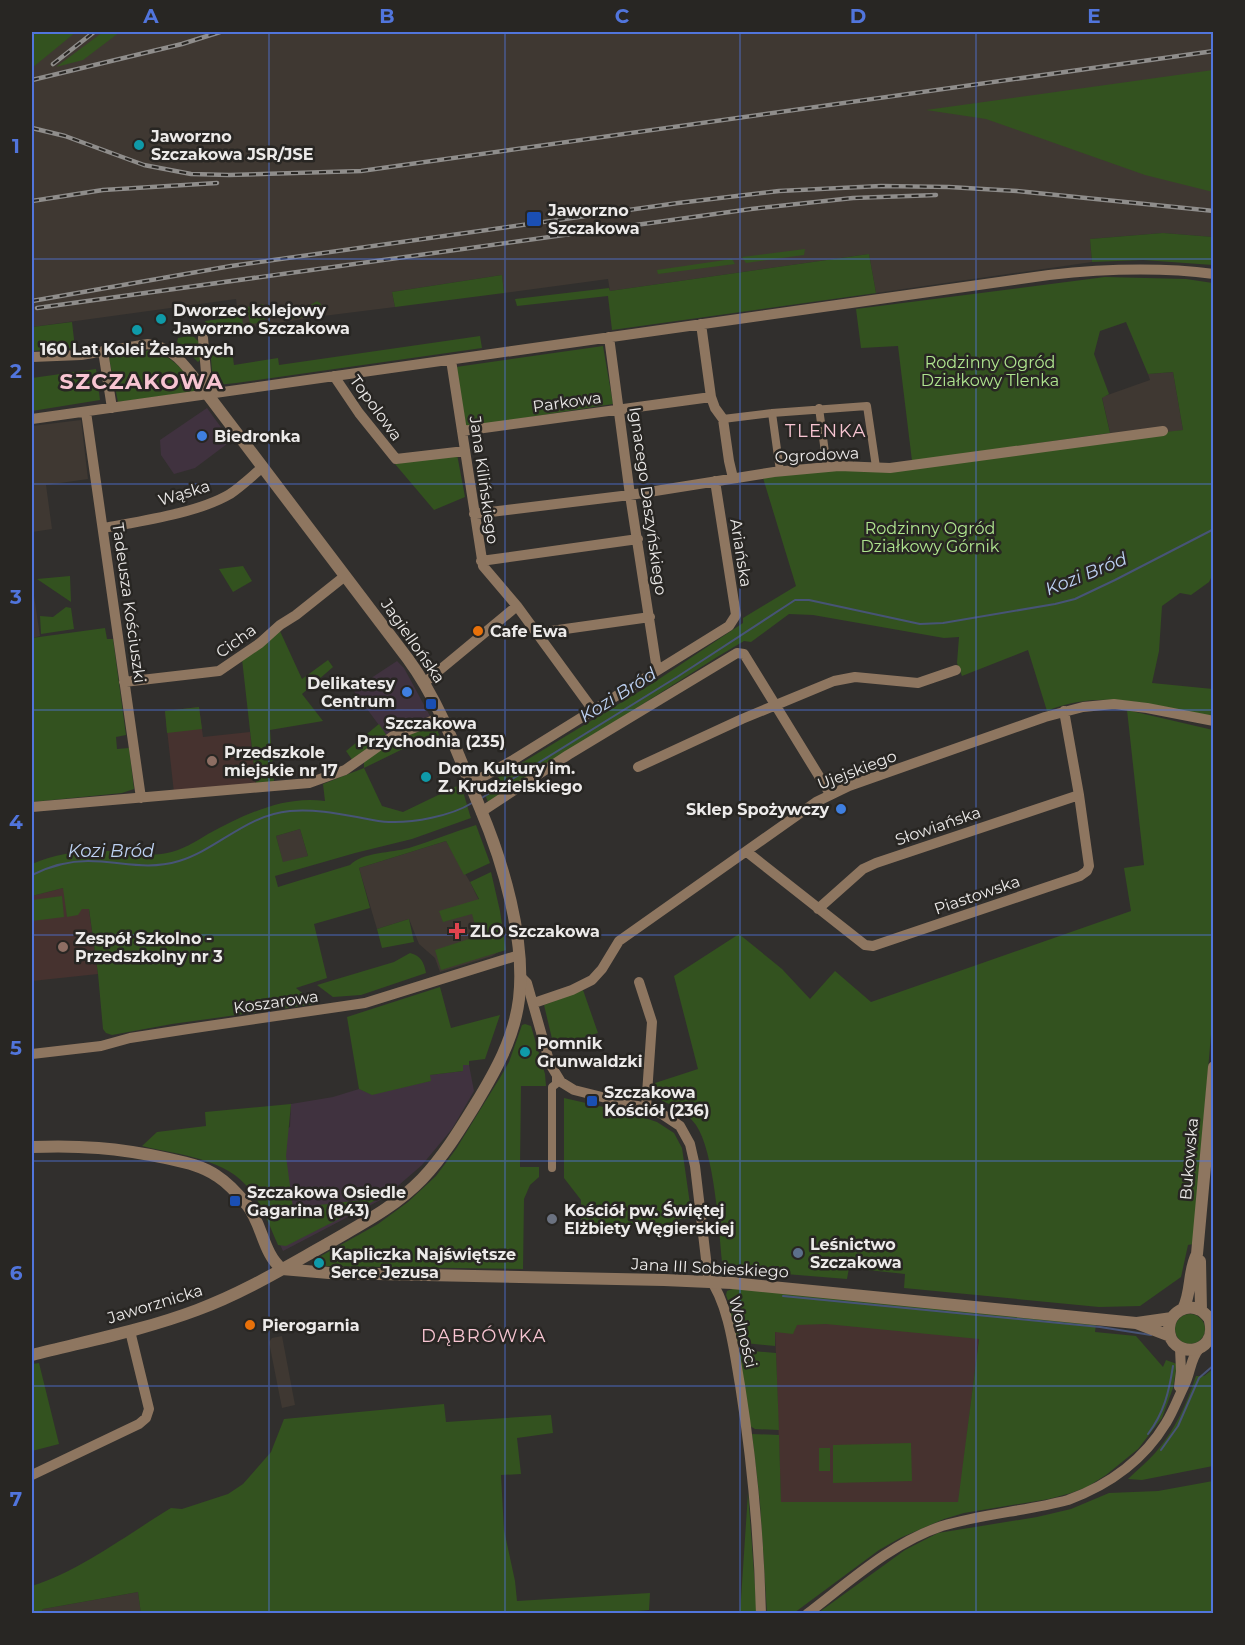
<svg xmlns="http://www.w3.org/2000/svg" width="1245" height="1645" viewBox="0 0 1245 1645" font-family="Montserrat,sans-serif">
  <rect width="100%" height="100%" fill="#312f2d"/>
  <!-- commercial -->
  <path fill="#40323f" d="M207,408l24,33 -36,27 -21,6 -13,-19 -1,-15z
    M397,661l7,7 26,48 -31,10 -12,10 -34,-46z
    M463,1065h6l5,26 -22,38 -30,36 -38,33 -101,53 -47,-98 54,-26 1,-23 42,-7 26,-8 13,5 58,-13v-6l33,-4z"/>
  <!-- built -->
  <path fill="#3f3832" d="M32,32h1181v205l-50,-4 -73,6 2,23 -216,31 -7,-39 -259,37 -2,-12 -104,14 -2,-18 -110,17 3,15 -72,9 -83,13 -4,-30 -204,28z
    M1173,372l10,58 -71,11 -10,-44 48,-17 -2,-6z
    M81,420l7,59 -42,6 6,44 -20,3v-106z
    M32,582l8,54 -8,2z
    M300,829l8,27 -25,7 -7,-27z
    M446,841l24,41 33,67 -11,7 -52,16 -5,-14 -16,-14 -10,-25 -32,10 -18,-61z
    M282,1336l13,69 -13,3 -13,-66 3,-4z
    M138,1592l3,21 -100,1 2,-5z"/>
  <!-- education -->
  <path fill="#46322f" d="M199,707l4,30 47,-5 6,52 -82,9 -9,-82z
    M63,888l25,15 10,71 -66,7v-85z
    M774,1299l207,21 -22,182h-178z"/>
  <!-- green -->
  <path fill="#33521f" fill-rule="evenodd" d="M37,32h39l-44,36v-33z
    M103,32h17l-37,28 -27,7z
    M1213,70v122l-68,-17 -159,-56 -60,-9z
    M1163,233l50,4v28l-70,-5 -51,2 -2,-23z
    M805,249l-1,6 -58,8 -4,-6z
    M869,254l7,39 -264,37 -4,-34 -91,10 -2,-7 94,-11 1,3z
    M732,259l3,5 -77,10 -1,-4z
    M502,275l2,18 -109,14 -3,-15z
    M1105,277l81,2 27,4v291l-4,8 -18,13 -11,-2 -18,13 -3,45 -7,32 61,6v28c-57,-11 -110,-29 -166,-6l-19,-61 -66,26 -5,-13 2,-26 -15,1 -131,-23 -24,-1 -38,28 -7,-1 -27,16 -229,145 -6,-15 168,-102 93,-62v-5l53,-32 -33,-108 420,-48 -10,-58 -25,2 -22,-52 -26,9 -6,23 15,40 -7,4 8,35 -198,28 -14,-115 -37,2 -5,-39z
    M317,301l4,3 1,11 -34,4z
    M263,304l3,18 -16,2 -3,-17z
    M242,316l1,9 -34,5 -4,-9z
    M72,322l3,26 -43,3v-24z
    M188,336l6,1 5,5 2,17 -3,3 -21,-20 1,-4z
    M480,336l2,12 -246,35 -19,2 -4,-2 -3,-36 21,-3 3,21 44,-7 1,7z
    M603,346l10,58 -147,23 -10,-60z
    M151,350c25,8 32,21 48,41l-81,11 -9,-44z
    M96,369l4,31 -68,11v-33z
    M457,454l8,43 -31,13 -39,-46z
    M243,566l9,15 -19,11 -14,-23z
    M70,576l1,26 -34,-23z
    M66,607l5,1 3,21 -33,5 -1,-18 13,1z
    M105,628l2,11h6l13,96 -10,2 1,12 12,-1 5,41 -12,4 -90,9v-164z
    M279,629l23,50 26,-19 5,7 -31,27 21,27 -53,9 4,52 -18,2 -14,-125z
    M199,707l3,22 -35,4 -2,-22z
    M1127,710l86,20 1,270 -21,244 -5,1 -7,32 -41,29 -41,1 -195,-19 1,-14 -56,-6 -2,11 -74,-6 -51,-11c-3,-33 -8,-111 -26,-137 -10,-14 -27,-21 -42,-28l1,-14 43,-14 -24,-93 65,-42 43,35 28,30 25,-28 36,31 260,-91 -7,-43 20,-3z
    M379,724l8,12 -34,25 -7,-10z
    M435,725l5,12 -28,13 -3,-4 -45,22 18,38 21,6 56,-27c6,8 8,22 12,33l-59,21 -57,14 -80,23 3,11 72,-22c13,-13 41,-12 59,-17 22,-7 45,-16 67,-23l14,38 -26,12 -18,-34 -87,27 11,40 -56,16 13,54 -31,10 20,16 -144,20 -60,11 -6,-2 -3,-4 -5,-55 -9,-65h-7l-4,6 -11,2 -4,-29 -31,8v-32c24,-10 49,-14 76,-13 19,1 40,6 59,2 15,-3 28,-11 41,-19 36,-19 75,-39 117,-33l-2,-17 41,-16v-6l30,-22zM300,829l8,27 -25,6 -7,-26z
    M491,872l9,39 6,39 -65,20 -6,-20 43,-14 -6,-22 -29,8 -4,-11 40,-12 -9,-17z
    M62,896l2,21 -32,4v-21z
    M409,919l5,23 -32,6 -5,-19z
    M410,953c11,3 14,9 16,20l-65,22 -28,2 -16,-12 77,-23z
    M440,987l11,41 49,-13 -15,44 -16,2v4h-6v6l-33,4 1,6 -59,14 -13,-6 -12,-72z
    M583,990l15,43 -44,14 -10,-42z
    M525,1024l6,2 14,48 1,12h-25l-1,81h19v10l-9,8 -6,14 -1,70 -207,-3 -4,-1v-4l66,-37 30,-22 28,-26 20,-27 45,-73 8,-14 13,-37z
    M564,1098l66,15 27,9 17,11 8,15 10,70 -13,1 1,5 -99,2v-26l-17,-22z
    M291,1104l-5,52 7,52 87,-10 -94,48 -8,-1c-8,-18 -15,-38 -27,-54 -24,-33 -72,-36 -109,-45l15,-14 49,-6 -1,-14z
    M735,1288l361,36 -1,8 41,4 27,31 3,-7 11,4 -4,24 -11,30 -24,31 -32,26 -19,12 -16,6 -22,6 -85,14 -20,6 -44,19 -21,12 -85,63h-27l-7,-110 -8,-69 27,1 2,67h177l21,-163 -153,-15 -29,1 -4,9 -18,-2v14l-30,-3 -8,-2 -8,-27 3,-2 -6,-17 1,-4z
    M1175 1329a15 15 0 1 1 30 0a15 15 0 1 1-30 0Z
    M741,1350l35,3 3,77 -24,-1 -5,-3 -11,-73z
    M39,1363l20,81 -27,7v-87z
    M1213,1369v97l-71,14 -14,-1c9,-9 19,-17 28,-27 19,-22 31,-49 40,-76h8z
    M444,1404l2,18 105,-7 2,18 -36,5 4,36 -20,1 3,55 11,51 2,20 133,-8 -1,17 -45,4h-463l-3,-22 -95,17 -2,4h-9v-27c48,-15 96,-52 139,-78l11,1 46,-15 15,-10 28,-32 13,-33z
    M911,1443l1,38 -79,2v-38z
    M819,1448h11v23h-11z
    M1213,1481v132h-395l87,-63 33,-17 99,-16 34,-8 38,-16 49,-2z
    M748,1493l9,120 -17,1z"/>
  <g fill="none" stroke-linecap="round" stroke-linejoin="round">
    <!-- stream -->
    <path stroke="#475476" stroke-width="2" d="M480,799l197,-122 118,-77h14l111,24 23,-1 112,-19 20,-5 40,-19 99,-51
      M32,875c18,-9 35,-14 56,-14 32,0 58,10 91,0 39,-12 67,-46 111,-50 23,-2 45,2 67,6 10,2 21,5 32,5 24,1 62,-6 83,-19
      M783,1296l317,31 51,8
      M1148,1434c16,-21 21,-42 25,-68
      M1161,1450l17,-24 21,-48 15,-13"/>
    <!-- pedestrian -->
    <path stroke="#8e7660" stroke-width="8" d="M819,408l8,59
      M772,413l8,58
      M723,419l49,-6 95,-7 9,61
      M552,1168v-81l4,-3v-8"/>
    <!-- minor -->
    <path stroke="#8e7660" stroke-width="10" d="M701,324l10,73 4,11 8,11 6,42 4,17
      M609,337l21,158 27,175
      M203,338l5,57
      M103,351l9,57
      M32,357l49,-2 67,-11c28,2 44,31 60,51
      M451,360l32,206 34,40 76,104
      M334,376l25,37 37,46 69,-8
      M86,412l55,386
      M32,419l1017,-144c54,-6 110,-8 165,-1
      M462,431l249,-34
      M474,514l156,-19 144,-23 65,-6 51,2 273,-37
      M104,528c37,-7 94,-15 126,-34 12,-8 22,-18 33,-27
      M481,561l157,-22
      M537,633l113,-16
      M124,682l95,-11 41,-28 20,-18 16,-10 49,-39
      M424,683l93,-77
      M638,767l104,-48 92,-38 21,-4 63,6 38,-13
      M470,784l43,-24 216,-134 7,-11 -21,-134
      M32,807l277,-24 36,-13 48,-34 49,-19
      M481,812l87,-57 169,-102 7,1 86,140
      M747,852l118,93 8,1 207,-70 7,-5 2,-5 -10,-71 -15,-84
      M818,909l45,-40 13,-6 203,-68
      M520,976l7,7 23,81 11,18 13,8 72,18 16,6 18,12 10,18 5,22 13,110c21,28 26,75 32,109 12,76 19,152 21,229
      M639,982l13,40 -6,86
      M534,1003l38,-13 20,-10 10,-11 17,-28 197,-139 33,-16 196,-69 38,-10 31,-3 33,4 67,13
      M32,1054l69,-8 29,-8 58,-9 177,-26 154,-48
      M1179,1387l2,-16 -1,-23
      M32,1475l107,-51 7,-6 3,-9 -19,-78
      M807,1614c42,-32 84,-71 135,-88 40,-12 85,-15 126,-26 41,-15 75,-39 98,-77 7,-11 12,-25 18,-37 7,-13 6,-28 16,-38"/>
    <!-- tertiary -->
    <path stroke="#8e7660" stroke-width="12" d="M32,1147c47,-2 86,1 133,11 18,4 36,7 52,18 11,7 21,18 30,29 15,18 16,49 35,64
      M1200,1261l1,49
      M282,1269l47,4 335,7 68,3 404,40 34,13
      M1183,1309c9,-17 5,-38 14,-55l17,-187
      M1210,1321c9,36 -42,38 -41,7 1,-16 18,-25 31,-18 6,3 9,9 14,13
      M1137,1323l35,-5
      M32,1355c55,-14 112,-25 165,-45 46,-17 87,-42 130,-66 34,-20 68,-37 95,-65 21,-22 37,-48 53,-74 20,-33 39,-66 44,-106 7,-59 -16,-137 -39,-191 -21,-51 -39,-104 -72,-149l-200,-264"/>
    <!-- rail casing -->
    <g stroke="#8f8d8b" stroke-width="4.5">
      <path id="rail" d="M53,64l41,-32
        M32,80l150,-36 38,-12
        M32,128l33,8 79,29 47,9 38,1 132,-4 853,-120
        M32,201l71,-11 114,-7
        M32,301l199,-35 447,-63 101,-12 102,-5 68,1 68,4 197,20
        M37,308l714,-99 102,-11 83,-3"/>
    </g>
    <!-- rail -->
    <use href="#rail" stroke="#282623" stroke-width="2" stroke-dasharray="7" stroke-linecap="butt"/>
  </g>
  <!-- grid -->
  <path fill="none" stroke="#5175dc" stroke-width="1.5" stroke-opacity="0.55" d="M269,32v1582M505,32v1582M740,32v1582M976,32v1582M32,259h1182M32,484h1182M32,710h1182M32,935h1182M32,1161h1182M32,1386h1182"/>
  <!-- markers -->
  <g fill="#0f9aa8" stroke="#282623" stroke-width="2">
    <circle cx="139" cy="145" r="6"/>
    <circle cx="161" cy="319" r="6"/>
    <circle cx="137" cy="330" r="6"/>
    <circle cx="426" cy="777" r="6"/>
    <circle cx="525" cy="1052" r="6"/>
    <circle cx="319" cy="1263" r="6"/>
  </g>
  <g fill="#1a4fb4" stroke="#282623" stroke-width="2">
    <rect x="526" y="211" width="16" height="16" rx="3"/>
    <rect x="425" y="698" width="12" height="12" rx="3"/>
    <rect x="586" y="1095" width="12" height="12" rx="3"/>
    <rect x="229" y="1195" width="12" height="12" rx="3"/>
  </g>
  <g fill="#3f7fe0" stroke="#282623" stroke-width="2">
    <circle cx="202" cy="436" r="6"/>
    <circle cx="407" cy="692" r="6"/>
    <circle cx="841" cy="809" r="6"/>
  </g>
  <g fill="#e8710a" stroke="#282623" stroke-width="2">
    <circle cx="478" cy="631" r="6"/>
    <circle cx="250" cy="1325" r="6"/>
  </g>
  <g fill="#8d6e63" stroke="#282623" stroke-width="2">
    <circle cx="212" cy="761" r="6"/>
    <circle cx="63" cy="947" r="6"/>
  </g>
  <path fill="#e0444e" stroke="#282623" stroke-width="2" d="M454 922h6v6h6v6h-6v6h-6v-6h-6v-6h6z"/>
  <circle fill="#6b7280" stroke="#282623" stroke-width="2" cx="552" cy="1219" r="6"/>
  <circle fill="#5c6f8a" stroke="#282623" stroke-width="2" cx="798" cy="1253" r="6"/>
  <g text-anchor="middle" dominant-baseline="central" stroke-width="5" stroke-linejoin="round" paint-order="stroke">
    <!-- poi labels -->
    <g font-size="16" font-weight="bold" fill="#eceae9" stroke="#282623" text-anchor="start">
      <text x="151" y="136">Jaworzno<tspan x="151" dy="18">Szczakowa JSR/JSE</tspan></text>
      <text x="548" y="210">Jaworzno<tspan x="548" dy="18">Szczakowa</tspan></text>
      <text x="173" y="310">Dworzec kolejowy<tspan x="173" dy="18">Jaworzno Szczakowa</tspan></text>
      <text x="137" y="349" text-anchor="middle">160 Lat Kolei Żelaznych</text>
      <text x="214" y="436">Biedronka</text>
      <text x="490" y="631">Cafe Ewa</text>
      <text x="395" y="683" text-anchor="end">Delikatesy<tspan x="395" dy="18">Centrum</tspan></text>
      <text x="431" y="723" text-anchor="middle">Szczakowa<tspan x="431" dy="18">Przychodnia (235)</tspan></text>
      <text x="224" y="752">Przedszkole<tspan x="224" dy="18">miejskie nr 17</tspan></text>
      <text x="438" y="768">Dom Kultury im.<tspan x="438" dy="18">Z. Krudzielskiego</tspan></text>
      <text x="829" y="809" text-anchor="end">Sklep Spożywczy</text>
      <text x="470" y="931">ZLO Szczakowa</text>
      <text x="75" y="938">Zespół Szkolno -<tspan x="75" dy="18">Przedszkolny nr 3</tspan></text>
      <text x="537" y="1043">Pomnik<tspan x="537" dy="18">Grunwaldzki</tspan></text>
      <text x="604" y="1092">Szczakowa<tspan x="604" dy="18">Kościół (236)</tspan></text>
      <text x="247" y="1192">Szczakowa Osiedle<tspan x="247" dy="18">Gagarina (843)</tspan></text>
      <text x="564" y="1210">Kościół pw. Świętej<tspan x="564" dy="18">Elżbiety Węgierskiej</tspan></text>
      <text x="810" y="1244">Leśnictwo<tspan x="810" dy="18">Szczakowa</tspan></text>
      <text x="331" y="1254">Kapliczka Najświętsze<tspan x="331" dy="18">Serce Jezusa</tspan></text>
      <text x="262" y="1325">Pierogarnia</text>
    </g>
    <!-- park labels -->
    <g font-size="16" fill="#afe58f" stroke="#282623">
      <text x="990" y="362">Rodzinny Ogród<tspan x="990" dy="18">Działkowy Tlenka</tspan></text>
      <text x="930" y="528">Rodzinny Ogród<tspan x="930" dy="18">Działkowy Górnik</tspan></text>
    </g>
    <!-- street labels -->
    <g font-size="16" fill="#eceae9" stroke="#282623">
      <text transform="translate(567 402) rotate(-8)">Parkowa</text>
      <text transform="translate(376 408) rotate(54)">Topolowa</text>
      <text transform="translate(817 455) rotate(-3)">Ogrodowa</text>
      <text transform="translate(484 480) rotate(82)">Jana Kilińskiego</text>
      <text transform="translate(184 493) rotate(-17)">Wąska</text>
      <text transform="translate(648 501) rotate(82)">Ignacego Daszyńskiego</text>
      <text transform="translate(741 553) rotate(81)">Ariańska</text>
      <text transform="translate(129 603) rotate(82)">Tadeusza Kościuszki</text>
      <text transform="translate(236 641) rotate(-36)">Cicha</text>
      <text transform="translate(413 641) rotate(55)">Jagiellońska</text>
      <text transform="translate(857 770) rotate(-21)">Ujejskiego</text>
      <text transform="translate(938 826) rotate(-19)">Słowiańska</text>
      <text transform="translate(977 895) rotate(-19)">Piastowska</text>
      <text transform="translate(276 1002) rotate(-8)">Koszarowa</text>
      <text transform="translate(1189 1159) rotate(-85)">Bukowska</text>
      <text transform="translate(710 1268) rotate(3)">Jana III Sobieskiego</text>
      <text transform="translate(155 1304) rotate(-17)">Jaworznicka</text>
      <text transform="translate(743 1332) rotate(76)">Wolności</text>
    </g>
    <!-- neighbourhood labels -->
    <g font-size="18" letter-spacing="1.5" fill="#f8c5d2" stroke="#282623">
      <text x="826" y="431">TLENKA</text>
      <text x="484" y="1336">DĄBRÓWKA</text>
    </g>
    <!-- water labels -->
    <g font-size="18" font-style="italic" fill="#bdd1f2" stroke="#282623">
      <text transform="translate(1086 574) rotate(-22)">Kozi Bród</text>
      <text transform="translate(618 695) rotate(-32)">Kozi Bród</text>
      <text x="111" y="851">Kozi Bród</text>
    </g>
    <!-- district labels -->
    <g font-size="22" font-weight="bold" letter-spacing="1.5" fill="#f8c5d2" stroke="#282623">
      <text x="142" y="381">SZCZAKOWA</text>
    </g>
  </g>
  <!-- border -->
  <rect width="1245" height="1645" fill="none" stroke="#282623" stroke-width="66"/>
  <rect x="33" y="33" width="1179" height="1579" fill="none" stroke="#5175dc" stroke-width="2"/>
  <g font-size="20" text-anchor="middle" font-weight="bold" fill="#5175dc">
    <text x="151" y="23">A</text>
    <text x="387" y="23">B</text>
    <text x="622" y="23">C</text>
    <text x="858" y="23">D</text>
    <text x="1094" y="23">E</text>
    <text x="16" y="153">1</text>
    <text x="16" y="378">2</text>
    <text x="16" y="604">3</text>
    <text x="16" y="829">4</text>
    <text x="16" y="1055">5</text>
    <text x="16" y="1280">6</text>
    <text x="16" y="1506">7</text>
  </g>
</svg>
